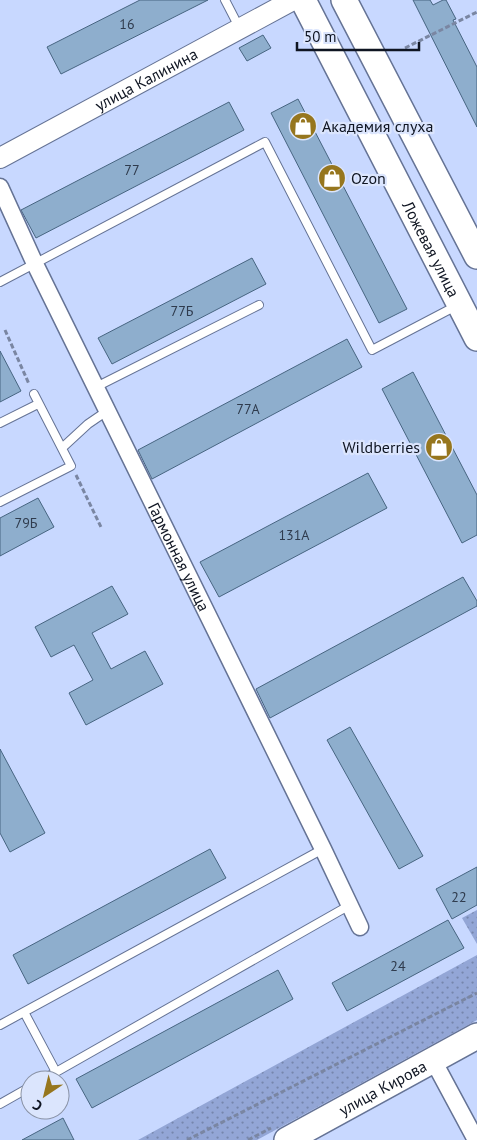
<svg xmlns="http://www.w3.org/2000/svg" width="477" height="1140" viewBox="0 0 477 1140" font-family="'PT Sans',sans-serif">
  <defs>
    <pattern id="grass-dots" width="8" height="8" patternUnits="userSpaceOnUse" patternTransform="scale(1.25)"><rect width="8" height="8" fill="#93a6d6"/><path d="M2 2h.1M6 6h.1" fill="none" stroke="#7686ad" stroke-width="1.8" stroke-linecap="round"/></pattern>
  </defs>
  <rect width="100%" height="100%" fill="#c8d8ff"/>
  <!-- grass -->
  <path fill="url(#grass-dots)" d="M477,910v34l-15,-26z
    M477,955v65l-220,120h-119z"/>
  <!-- building -->
  <path fill="#8eaecd" stroke="#476581" d="M140,0h68l-147,74 -14,-27z
    M413,0h17l3,5 10,-5h3l10,19 -3,1 24,47v60z
    M263,35l8,13 -24,13 -8,-13z
    M298,99l109,210 -28,14 -108,-210z
    M229,102l15,28 -208,108 -15,-28z
    M252,258l14,26 -154,80 -14,-26z
    M347,339l15,28 -210,112 -14,-29z
    M0,351l21,40 -21,11z
    M413,372l64,123v40l-15,8 -80,-154z
    M368,473l19,35 -168,89 -19,-35z
    M38,498l16,29 -54,29v-38z
    M463,577l14,24v5l-207,112 -14,-29z
    M112,586l16,28 -36,19 19,36 34,-18 18,33 -77,41 -17,-32 24,-13 -19,-35 -23,12 -16,-30z
    M350,727l73,129 -24,13 -72,-129z
    M0,749l45,84 -35,19 -10,-19z
    M210,849l16,29 -198,106 -15,-29z
    M477,867v38l-25,14 -16,-30z
    M448,920l16,28 -117,63 -15,-28z
    M278,970l15,29 -201,109 -16,-29z
    M63,1118l11,22h-52z"/>
  <g fill="none" stroke-linecap="round" stroke-linejoin="round">
    <!-- service casing -->
    <g stroke="#657395" stroke-width="10">
      <path id="service" d="M225,0l14,27
        M0,282l265,-140 107,208 86,-45
        M96,387l163,-82
        M0,423l38,-19
        M62,448l26,-24 19,-13
        M0,502l71,-36 -37,-72
        M24,1012l32,60
        M0,1025l323,-176
        M42,1080l308,-175
        M0,1104l30,-17"/>
    </g>
    <!-- minor casing -->
    <g stroke="#657395" stroke-width="19">
      <g id="minor">
        <path id="s1" d="M0,187l35,77 288,585 37,78"/>
        <path d="M433,1060l43,80"/>
      </g>
    </g>
    <!-- tertiary casing -->
    <g stroke="#657395" stroke-width="22">
      <g id="tertiary">
        <path id="s2" d="M0,158l293,-158"/>
      </g>
    </g>
    <!-- primary casing -->
    <g stroke="#657395" stroke-width="28">
      <g id="primary">
        <path id="s3" d="M303,0l174,338"/>
        <path d="M344,0l133,256"/>
        <path id="s4" d="M287,1140l190,-104"/>
      </g>
    </g>
    <!-- path -->
    <path stroke="#7a86a2" stroke-width="3" stroke-dasharray="5 2.5" stroke-linecap="butt" d="M405,48l72,-36
      M5,330l24,54
      M76,475l25,52
      M187,1140l290,-147
      M248,1140l23,-12"/>
    <!-- service -->
    <use href="#service" stroke="#fff" stroke-width="8"/>
    <!-- minor -->
    <use href="#minor" stroke="#fff" stroke-width="16"/>
    <!-- tertiary -->
    <use href="#tertiary" stroke="#fff" stroke-width="20"/>
    <!-- primary -->
    <use href="#primary" stroke="#fff" stroke-width="25"/>
  </g>
  <!-- icons -->
  <defs>
    <g id="shop-disc" transform="scale(1.4375)"><circle r="9.5" fill="#96761e" stroke="#dbe5fd"/><path d="M-5-2.5h2.3a2.7 3.5 0 0 1 5.4 0H5L5.5 6h-11ZM-1.5-2.5h3a1.5 2.3 0 0 0-3 0Z" fill="#fff"/></g>
  </defs>
  <g fill-rule="evenodd">
    <use href="#shop-disc" x="303" y="126"/>
    <use href="#shop-disc" x="332" y="178"/>
    <use href="#shop-disc" x="439" y="447"/>
  </g>
  <g text-anchor="middle" dominant-baseline="central" stroke-width="4.5" stroke-linejoin="round" paint-order="stroke">
    <!-- number labels -->
    <g font-size="14" fill="#2f3b4d">
      <text x="127" y="24">16</text>
      <text x="132" y="170">77</text>
      <text x="182" y="311">77Б</text>
      <text x="248" y="409">77А</text>
      <text x="26" y="523">79Б</text>
      <text x="294" y="535">131А</text>
      <text x="459" y="897">22</text>
      <text x="398" y="966">24</text>
    </g>
    <!-- street labels -->
    <g font-size="16" fill="#0f1522" stroke="#dbe5fd">
      <text stroke="none"><textPath href="#s2" startOffset="166">улица Калинина</textPath></text>
      <text stroke="none"><textPath href="#s3" startOffset="280">Ложевая улица</textPath></text>
      <text stroke="none"><textPath href="#s1" startOffset="411">Гармонная улица</textPath></text>
      <text stroke="none"><textPath href="#s4" startOffset="109">улица Кирова</textPath></text>
    </g>
    <!-- poi labels -->
    <g font-size="16" fill="#0f1522" stroke="#dbe5fd" text-anchor="start">
      <text x="322" y="126">Академия слуха</text>
      <text x="351" y="178">Ozon</text>
      <text x="420" y="447" text-anchor="end">Wildberries</text>
    </g>
  </g>
  <!-- north arrow -->
  <g transform="translate(45 1095) rotate(215)"><circle r="24" fill="#dbe5fd" stroke="#8992a5"/>
  <path d="M0-4L9 19L0 12L-9 19Z" fill="#96761e"/>
  <text y="-8" font-size="14" font-weight="bold" text-anchor="middle" fill="#0f1522">С</text>
  </g>
  <!-- scale -->
  <path d="M297 42v8h122v-8" fill="none" stroke="#0f1522" stroke-width="2.5"/>
  <text x="304" y="42" font-size="15" fill="#0f1522" stroke="#dbe5fd" stroke-width="4" paint-order="stroke">50 m</text>
</svg>
